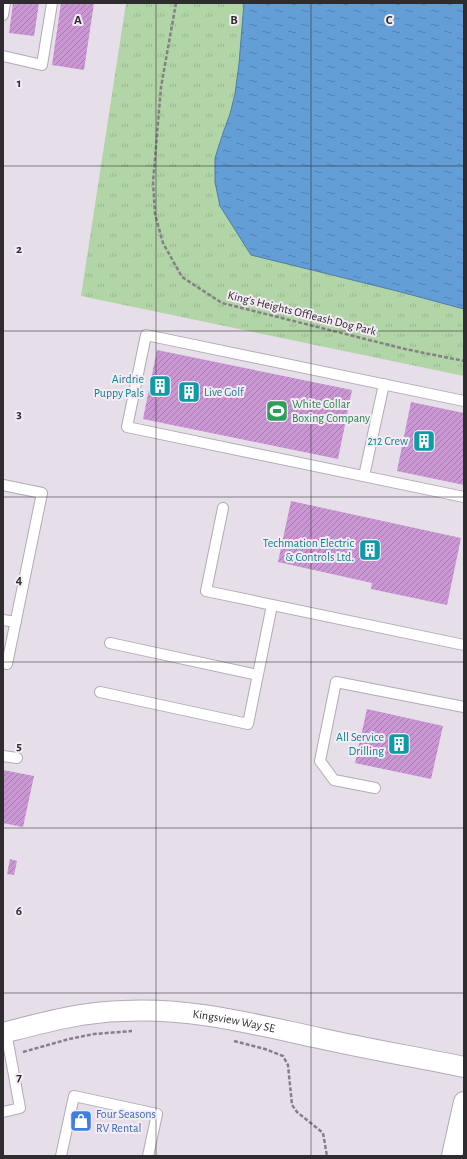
<svg xmlns="http://www.w3.org/2000/svg" width="467" height="1159" viewBox="0 0 467 1159" font-family="'Alegreya Sans',sans-serif">
  <defs>
    <pattern id="park-tufts" width="24" height="20" patternUnits="userSpaceOnUse"><rect width="24" height="20" fill="#b1d5a6"/><path d="M3 7l-1-3M5 7V3M7 7l1-3M15 17l-1-3M17 17v-4M19 17l1-3" fill="none" stroke="#99b78f"/></pattern>
    <pattern id="water-ripples" width="26" height="14" patternUnits="userSpaceOnUse"><rect width="26" height="14" fill="#639ed7"/><path d="M2 4q2-2 4 0t4 0M15 11q2-2 4 0t4 0" fill="none" stroke="#5281af"/></pattern>
    <pattern id="building-hatch" width="6" height="6" patternUnits="userSpaceOnUse"><rect width="6" height="6" fill="#ca96d4"/><path d="M-1 1l2-2M0 6l6-6M5 7l2-2" fill="none" stroke="#a47bac"/></pattern>
  </defs>
  <rect width="100%" height="100%" fill="#e6dee8"/>
  <!-- park -->
  <path fill="url(#park-tufts)" d="M126,3h338v373l-383,-80z"/>
  <!-- water -->
  <path fill="url(#water-ripples)" stroke="#537ca5" d="M244,3h220v306l-67,-18 -146,-36 -31,-49 -5,-24v-24l8,-25 7,-19 5,-20 4,-30z"/>
  <!-- building -->
  <path fill="url(#building-hatch)" d="M13,3h26l-5,33 -25,-3z
    M61,3h33l-10,67 -32,-5z
    M157,350l195,40 -14,69 -195,-40z
    M411,402l53,11v72l-67,-14z
    M291,501l170,37 -14,67 -76,-16 1,-6 -94,-21z
    M367,709l76,17 -12,53 -76,-16z
    M3,770l31,6 -11,51 -20,-4z
    M10,859l7,2 -3,14 -7,-1z"/>
  <g fill="none" stroke-linecap="round" stroke-linejoin="round">
    <!-- service casing -->
    <g stroke="#b2aab4" stroke-width="12">
      <path id="service" d="M3,15l2,-12
        M3,56l39,9 10,-62
        M464,401l-318,-66 -19,92 337,70
        M364,476l20,-92
        M3,485l39,8 -35,171
        M223,508l-17,83 258,54
        M3,620l13,2
        M110,643l148,32
        M100,692l148,32 24,-119
        M3,756l14,2
        M375,788l-41,-8 -14,-19 16,-79 128,25
        M3,1112l17,-4 -14,-76
        M61,1156l13,-60 83,18 -9,42"/>
    </g>
    <!-- minor casing -->
    <g stroke="#b2aab4" stroke-width="22">
      <g id="minor">
        <path id="s1" d="M3,1033c39,-10 78,-21 119,-22 67,-4 131,13 197,27 48,11 97,19 145,29"/>
        <path d="M452,1156l12,-54"/>
      </g>
    </g>
    <!-- path -->
    <path stroke="#858087" stroke-width="2.5" stroke-dasharray="4 2" stroke-linecap="butt" d="M176,3l-15,84 -8,95 2,32 8,29 19,34 40,26 183,46 59,12
      M234,1041l31,8 18,7 5,9 4,40 5,7 26,21 4,23
      M23,1052l46,-13 25,-5 38,-3"/>
    <!-- service -->
    <use href="#service" stroke="#fff" stroke-width="10"/>
    <!-- minor -->
    <use href="#minor" stroke="#fff" stroke-width="20"/>
  </g>
  <!-- grid -->
  <path fill="none" stroke="#2f2c30" stroke-width="1" stroke-opacity="0.55" d="M156,3v1153M311,3v1153M3,166h461M3,331h461M3,497h461M3,662h461M3,828h461M3,993h461"/>
  <!-- icons -->
  <defs>
    <g id="building-square" transform="scale(1.15)"><rect x="-9" y="-9" width="18" height="18" rx="4" fill="#0f9aa8" stroke="#f4ebf5"/><path d="M-4-6H4V6H1V3H-1V6H-4ZM-2.5-4.3h1.7v1.8h-1.7ZM.8-4.3h1.7v1.8H.8ZM-2.5-1h1.7V.8h-1.7ZM.8-1h1.7V.8H.8Z" fill="#fff"/></g>
    <g id="stadium-square" transform="scale(1.15)"><rect x="-9" y="-9" width="18" height="18" rx="4" fill="#2e9e5b" stroke="#f4ebf5"/><path d="M0-5a6.5 5 0 1 0 0 10a6.5 5 0 1 0 0-10ZM-3.5-1.8h7v3.6h-7Z" fill="#fff"/></g>
    <g id="shop-square" transform="scale(1.15)"><rect x="-9" y="-9" width="18" height="18" rx="4" fill="#3f7fe0" stroke="#f4ebf5"/><path d="M-5-2.5h2.3a2.7 3.5 0 0 1 5.4 0H5L5.5 6h-11ZM-1.5-2.5h3a1.5 2.3 0 0 0-3 0Z" fill="#fff"/></g>
  </defs>
  <g fill-rule="evenodd">
    <use href="#building-square" x="160" y="386"/>
    <use href="#building-square" x="189" y="392"/>
    <use href="#stadium-square" x="277" y="411"/>
    <use href="#building-square" x="424" y="441"/>
    <use href="#building-square" x="370" y="550"/>
    <use href="#building-square" x="399" y="744"/>
    <use href="#shop-square" x="81" y="1121"/>
  </g>
  <g text-anchor="middle" dominant-baseline="central" stroke-width="4" stroke-linejoin="round" paint-order="stroke">
    <!-- street labels -->
    <g font-size="12" fill="#2f2c30" stroke="#f4ebf5">
      <text transform="translate(302 313) rotate(14)">King's Heights Offleash Dog Park</text>
      <text stroke="none"><textPath href="#s1" startOffset="234">Kingsview Way SE</textPath></text>
    </g>
    <!-- culture labels -->
    <g font-size="12" fill="#0d838f" stroke="#f4ebf5" text-anchor="end">
      <text x="144" y="379">Airdrie<tspan x="144" dy="14">Puppy Pals</tspan></text>
      <text x="204" y="392" text-anchor="start">Live Golf</text>
      <text x="408" y="441">212 Crew</text>
      <text x="354" y="543">Techmation Electric<tspan x="354" dy="14">&amp; Controls Ltd.</tspan></text>
      <text x="384" y="737">All Service<tspan x="384" dy="14">Drilling</tspan></text>
    </g>
    <!-- leisure labels -->
    <g font-size="12" fill="#27864d" stroke="#f4ebf5" text-anchor="start">
      <text x="292" y="404">White Collar<tspan x="292" dy="14">Boxing Company</tspan></text>
    </g>
    <!-- shop labels -->
    <g font-size="12" fill="#366cbe" stroke="#f4ebf5" text-anchor="start">
      <text x="96" y="1114">Four Seasons<tspan x="96" dy="14">RV Rental</tspan></text>
    </g>
  </g>
  <g font-size="13" text-anchor="middle" font-weight="bold" fill="#2f2c30" stroke="#f4ebf5" stroke-width="4" stroke-linejoin="round" paint-order="stroke">
    <text x="78" y="24">A</text>
    <text x="234" y="24">B</text>
    <text x="389" y="24">C</text>
    <text x="19" y="87">1</text>
    <text x="19" y="253">2</text>
    <text x="19" y="418">3</text>
    <text x="19" y="584">4</text>
    <text x="19" y="750">5</text>
    <text x="19" y="915">6</text>
    <text x="19" y="1081">7</text>
  </g>
  <!-- border -->
  <rect width="467" height="1159" fill="none" stroke="#2f2c30" stroke-width="8"/>
</svg>
